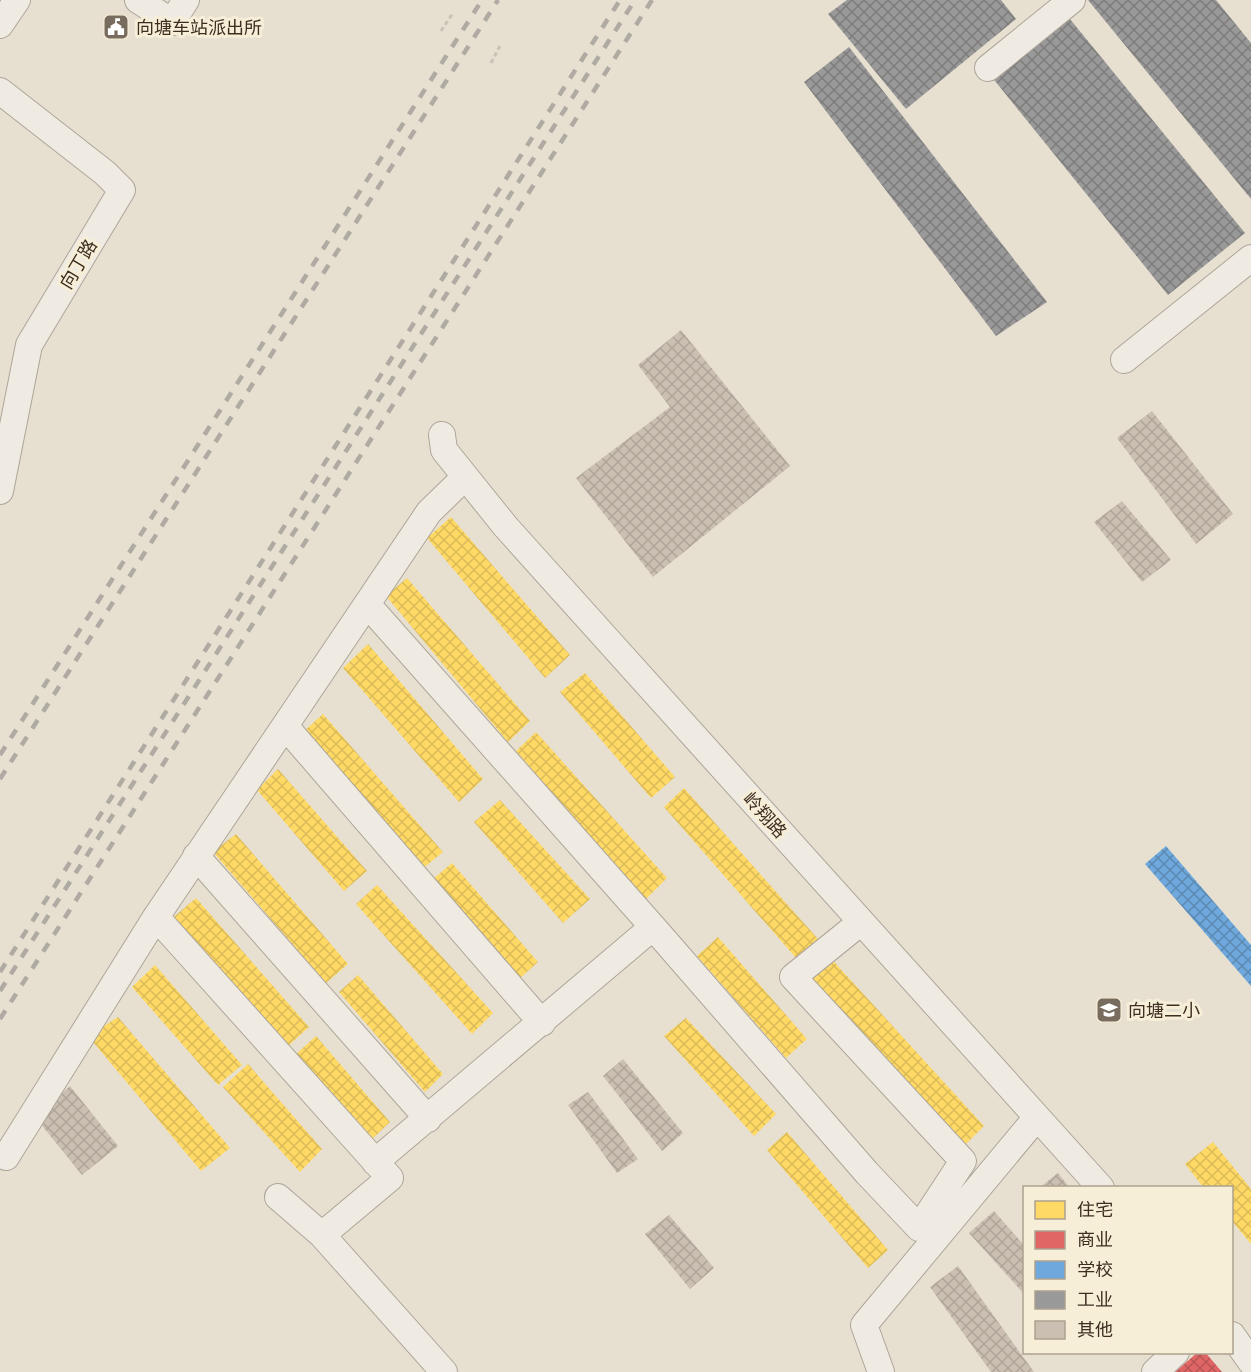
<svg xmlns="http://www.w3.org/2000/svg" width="1251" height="1372" viewBox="0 0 1251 1372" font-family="Merriweather,'Noto Sans SC',serif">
  <defs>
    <pattern id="homes-cross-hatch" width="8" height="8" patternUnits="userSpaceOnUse" patternTransform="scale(1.5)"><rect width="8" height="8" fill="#ffd966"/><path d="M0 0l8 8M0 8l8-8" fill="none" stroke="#dbbb58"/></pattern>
    <pattern id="shops-cross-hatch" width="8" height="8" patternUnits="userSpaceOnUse" patternTransform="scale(1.5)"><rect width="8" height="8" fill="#e06666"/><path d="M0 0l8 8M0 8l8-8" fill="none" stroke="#b75454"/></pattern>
    <pattern id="schools-cross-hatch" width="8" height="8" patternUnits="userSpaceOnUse" patternTransform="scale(1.5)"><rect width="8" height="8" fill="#6fa8dc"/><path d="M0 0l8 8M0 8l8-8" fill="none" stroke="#5c89b2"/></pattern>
    <pattern id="industry-cross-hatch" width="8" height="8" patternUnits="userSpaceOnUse" patternTransform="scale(1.5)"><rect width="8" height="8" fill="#999"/><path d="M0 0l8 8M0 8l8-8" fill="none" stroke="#7e7d7c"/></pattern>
    <pattern id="building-cross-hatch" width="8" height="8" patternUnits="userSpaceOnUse" patternTransform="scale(1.5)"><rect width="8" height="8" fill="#cbbfb2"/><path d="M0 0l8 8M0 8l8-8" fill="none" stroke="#afa499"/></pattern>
  </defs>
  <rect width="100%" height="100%" fill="#e7e0d1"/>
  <!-- homes -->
  <path fill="url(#homes-cross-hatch)" d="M451,517l119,138 -25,23 -118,-140z
    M407,578l123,143 -22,21 -122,-146z
    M368,644l115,135 -24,23 -116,-134z
    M585,673l90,104 -24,21 -91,-106z
    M323,714l120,138 -22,18 -118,-138z
    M536,732l131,146 -22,22 -129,-149z
    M278,769l89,102 -23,20 -87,-101z
    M684,788l134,151 -22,19 -132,-151z
    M500,800l90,99 -27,24 -89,-101z
    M236,834l112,130 -22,19 -113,-131z
    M452,863l86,99 -20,18 -86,-100z
    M377,885l116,128 -21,21 -116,-130z
    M196,898l113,129 -22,20 -113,-130z
    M718,937l89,102 -21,19 -89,-102z
    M826,953l158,173 -22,22 -156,-177z
    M155,965l87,100 -24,20 -86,-98z
    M358,975l85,99 -18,18 -86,-100z
    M118,1017l112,131 -29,23 -113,-135z
    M686,1018l90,96 -22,22 -90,-100z
    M316,1036l74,86 -20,19 -76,-85z
    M248,1064l74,85 -22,23 -77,-85z
    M787,1132l101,118 -20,18 -101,-118z
    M1213,1142l38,47v55l-19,-23v-33h-28l-19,-24z"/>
  <!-- shops -->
  <path fill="url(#shops-cross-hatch)" d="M1198,1352h7l17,20h-47z"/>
  <!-- schools -->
  <path fill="url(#schools-cross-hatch)" d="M1166,846l85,99v41l-106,-122z"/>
  <!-- industry -->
  <path fill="url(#industry-cross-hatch)" d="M847,0h154l15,19 -110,90 -78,-95z
    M1088,0h128l35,43v156z
    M1065,13l180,220 -77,62 -177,-219z
    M849,47l198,255 -51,34 -192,-254z"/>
  <!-- building -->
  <path fill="url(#building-cross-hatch)" d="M681,330l109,136 -137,111 -77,-99 94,-71 -32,-42z
    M1152,411l81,103 -37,30 -79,-106z
    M1122,501l49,59 -29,22 -48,-60z
    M623,1059l60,74 -21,18 -59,-75z
    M70,1086l48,60 -36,29 -47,-58z
    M588,1092l50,67 -21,14 -49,-68z
    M1058,1173l12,15h-31z
    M994,1211l30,34v49l-55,-61z
    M669,1215l45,53 -24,21 -45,-55z
    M958,1266l76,106h-43l-61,-85z"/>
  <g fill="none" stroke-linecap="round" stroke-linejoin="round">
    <!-- minor casing -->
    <g stroke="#ada599" stroke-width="28">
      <path id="minor" d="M138,0l34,22 14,-22
        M0,25l17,-25
        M988,68l84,-68
        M0,91l105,82 17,17 -93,155 -29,146
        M1124,360l127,-102
        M442,435l2,15 62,77 595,661
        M367,604l286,323 -278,235
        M285,726l257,297
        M196,856l232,263
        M156,917l234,261 -68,57
        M653,927l214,246 52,55 44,-67 -170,-184 68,-55
        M6,1157l150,-240 273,-405 35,-34
        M278,1197l44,38 122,137
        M1232,1335l19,27
        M881,1372l-17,-47 173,-208
        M1155,1372l21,-20"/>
    </g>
    <!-- path -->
    <path stroke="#c8c2b9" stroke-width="3" stroke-dasharray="4.5 3" stroke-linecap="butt" d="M441,31l12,-18
      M491,63l9,-17"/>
    <!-- minor -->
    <use href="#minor" stroke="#efebe3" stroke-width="26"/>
    <!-- rail -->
    <path stroke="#afaaa2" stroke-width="4.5" stroke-dasharray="10 10" stroke-linecap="butt" d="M0,755l482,-755
      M0,779l498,-779
      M0,972l620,-972
      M0,991l635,-991
      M0,1019l652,-1019"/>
  </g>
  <!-- icons -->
  <defs>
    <g id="civic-square" transform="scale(1.35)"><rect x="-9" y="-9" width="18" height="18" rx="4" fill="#786c5e" stroke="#f7eed8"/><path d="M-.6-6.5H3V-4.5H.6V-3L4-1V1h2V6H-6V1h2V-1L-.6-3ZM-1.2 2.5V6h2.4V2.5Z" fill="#fff"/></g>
    <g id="school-square" transform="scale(1.35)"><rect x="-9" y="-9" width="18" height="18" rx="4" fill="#786c5e" stroke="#f7eed8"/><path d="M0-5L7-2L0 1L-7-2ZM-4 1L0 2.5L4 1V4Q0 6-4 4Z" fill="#fff"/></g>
  </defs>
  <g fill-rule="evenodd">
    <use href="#civic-square" x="116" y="27"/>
    <use href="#school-square" x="1109" y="1010"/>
  </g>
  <g text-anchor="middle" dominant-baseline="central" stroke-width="6" stroke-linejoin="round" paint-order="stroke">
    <!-- poi labels -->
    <g font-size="18" fill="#3d2e20" stroke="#f7eed8" text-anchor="start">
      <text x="136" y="27">向塘车站派出所</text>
      <text x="1128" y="1010">向塘二小</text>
    </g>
    <!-- street labels -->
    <g font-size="18" fill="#3d2e20" stroke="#f7eed8">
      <text transform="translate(78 264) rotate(-59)">向丁路</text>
      <text transform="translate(765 815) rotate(48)">岭翔路</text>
    </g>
  </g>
  <!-- legend -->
  <rect x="1023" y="1186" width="210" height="168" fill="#f7eed8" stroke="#ada18e" stroke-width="1.5"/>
  <rect x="1035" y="1201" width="30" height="18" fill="#ffd966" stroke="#ada18e" stroke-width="1.5"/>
  <text x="1077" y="1216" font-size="18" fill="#3d2e20">住宅</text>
  <rect x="1035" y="1231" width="30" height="18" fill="#e06666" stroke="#ada18e" stroke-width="1.5"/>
  <text x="1077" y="1246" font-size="18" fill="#3d2e20">商业</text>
  <rect x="1035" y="1261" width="30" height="18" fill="#6fa8dc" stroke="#ada18e" stroke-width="1.5"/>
  <text x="1077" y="1276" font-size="18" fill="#3d2e20">学校</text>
  <rect x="1035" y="1291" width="30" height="18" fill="#999999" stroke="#ada18e" stroke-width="1.5"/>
  <text x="1077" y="1306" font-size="18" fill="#3d2e20">工业</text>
  <rect x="1035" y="1321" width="30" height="18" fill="#cbbfb2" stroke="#ada18e" stroke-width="1.5"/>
  <text x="1077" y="1336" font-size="18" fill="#3d2e20">其他</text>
</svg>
